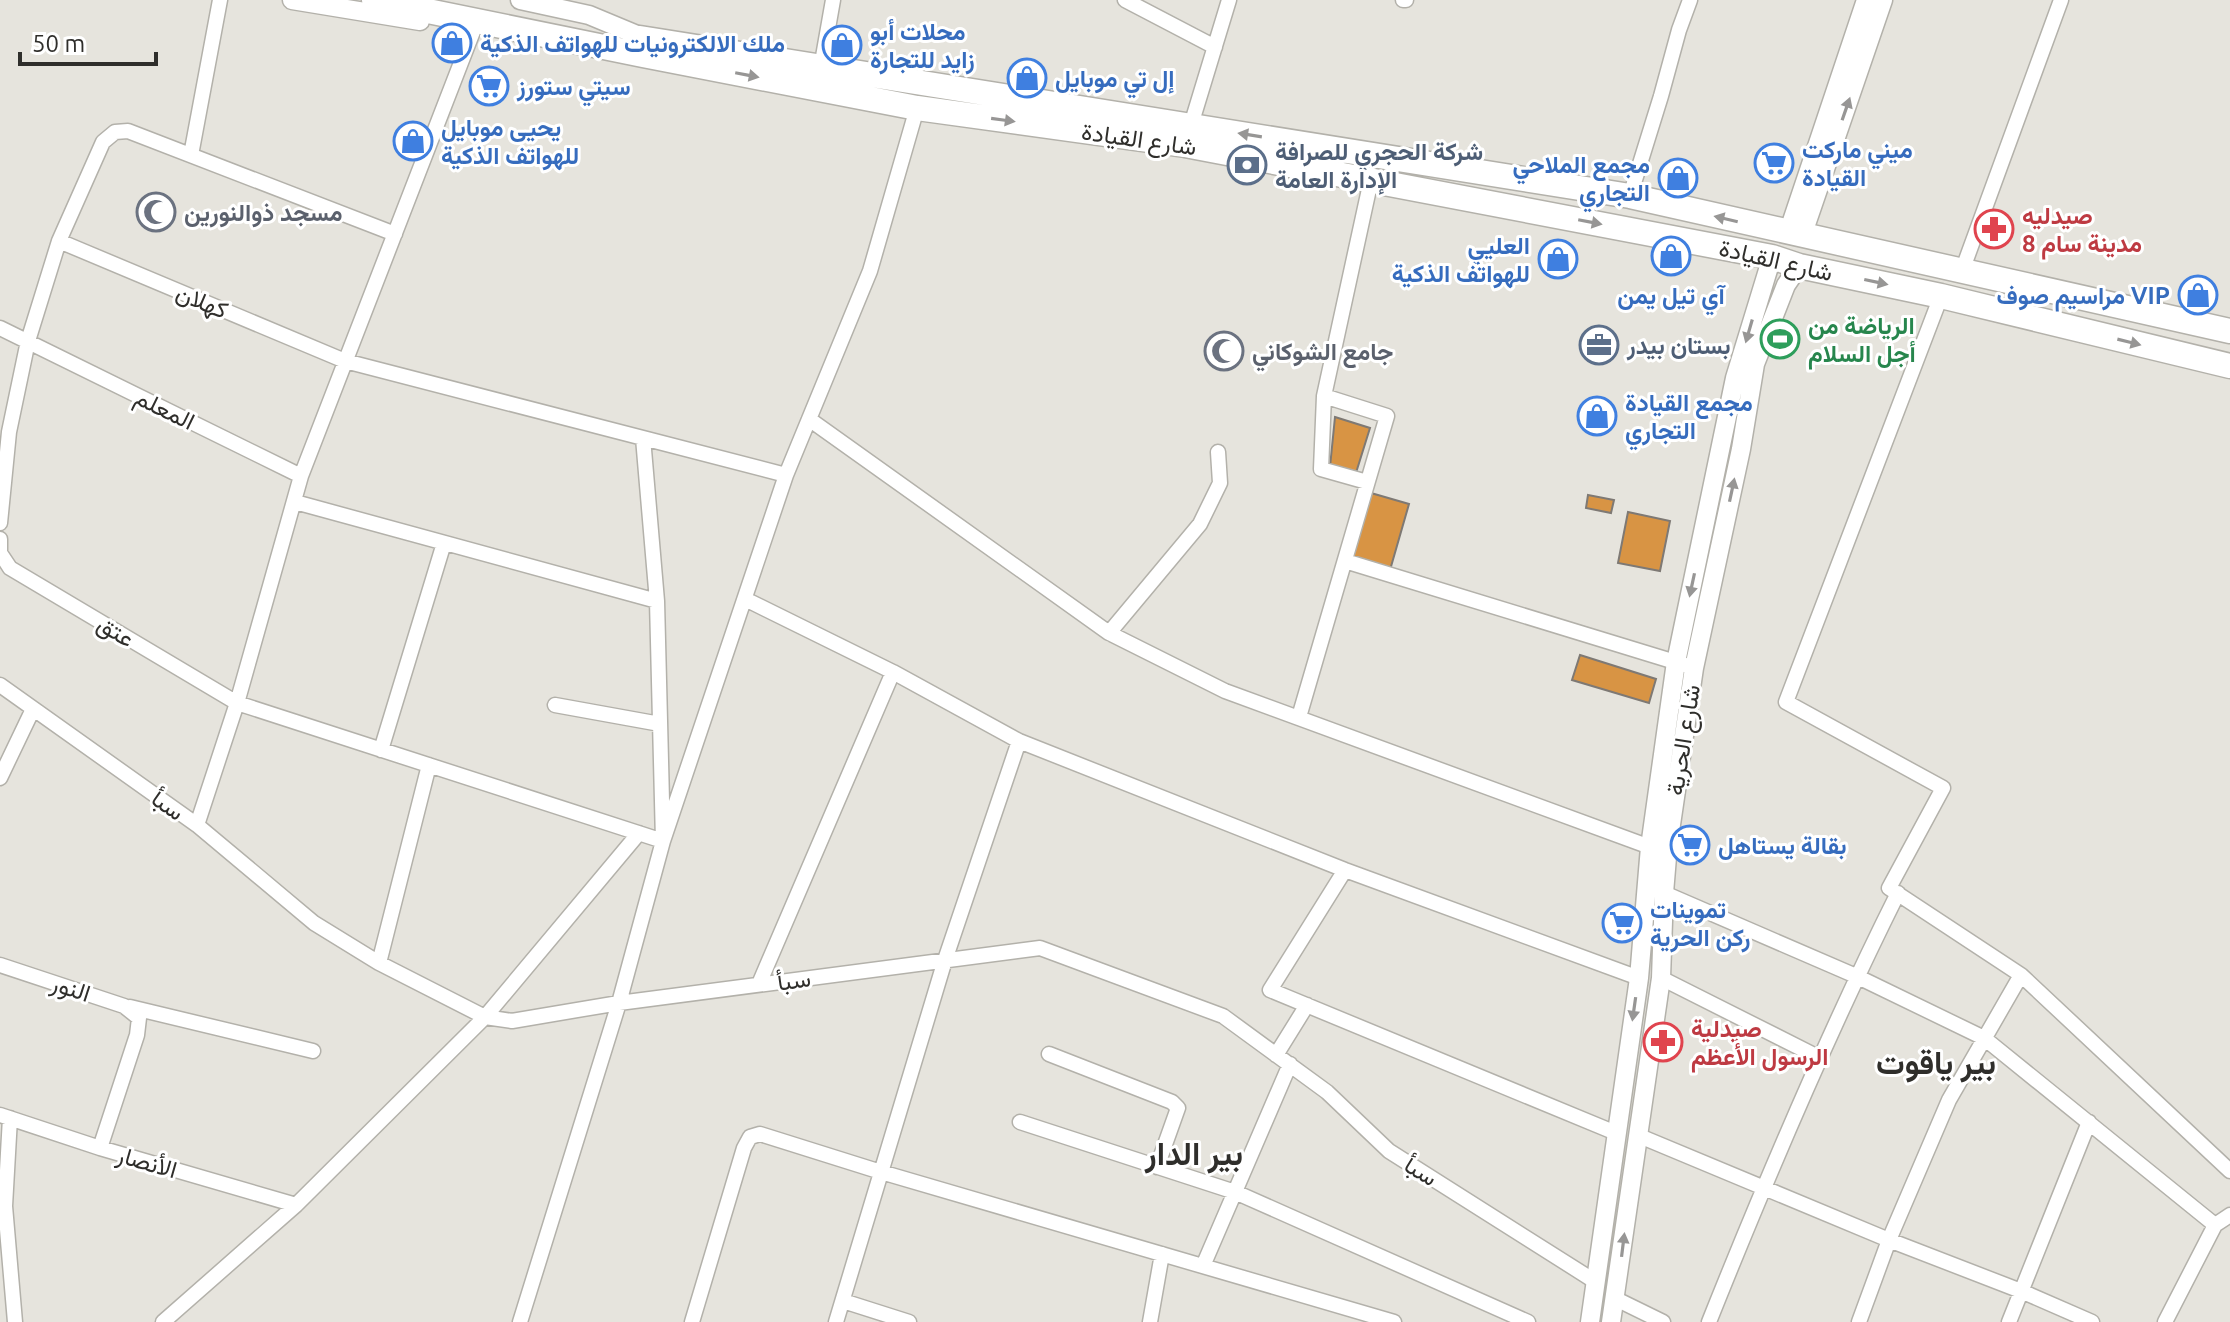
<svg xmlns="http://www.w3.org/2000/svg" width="2230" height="1322" viewBox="0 0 2230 1322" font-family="Ubuntu,Vazirmatn,sans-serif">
  <rect width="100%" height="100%" fill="#e6e4dd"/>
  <!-- building -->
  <path fill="#d89444" stroke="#7e7974" stroke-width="2" d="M1335,417l35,11 -15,48 -25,-9z
    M1371,493l38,11 -19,66 -39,-11z
    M1588,495l26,5 -3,13 -25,-5z
    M1628,512l42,9 -10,50 -42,-8z
    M1580,655l76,24 -7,24 -77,-23z"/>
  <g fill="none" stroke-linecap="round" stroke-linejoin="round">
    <!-- minor casing -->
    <g stroke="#b3b1aa" stroke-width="17">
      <path id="minor" d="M1125,0l90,47
        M1403,0h3
        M821,68l12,-68
        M1191,125l38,-125
        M191,155l29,-155
        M1630,196l31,-100 18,-66 11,-30
        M59,241l286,120 441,114
        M1962,271l99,-271
        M1941,296l-155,406 157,86 -54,100 132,87 209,196
        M0,328l301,148
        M809,419l300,214 116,58 425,156
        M1367,482l-46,-13 3,-73 47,-216
        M295,502l362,99
        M0,523l9,-91 19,-91 31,-100 44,-99 12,-10 13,-1 267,103
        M0,539v14l10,15 227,135 426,138 -6,-240 -14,-163
        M1345,561l340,104
        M745,599l148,73 126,69 326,129 294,108
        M1109,633l91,-109 20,-41 -2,-31
        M0,685l197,140 117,98 65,40 106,54 27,4 107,-18 421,-55 183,68 104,76 62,59 207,131
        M555,705l105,19
        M1299,717l88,-301 -63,-20
        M381,750l63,-207
        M0,778l33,-69
        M197,825l40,-122 64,-227 173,-447
        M1345,870l-75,120 346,143
        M1664,893l192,83 128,62 231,187 -50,97
        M379,963l50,-198
        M0,965l124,41 15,12 -2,17 -37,113
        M1661,978l159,80
        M759,984l134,-312
        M130,1007l183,44
        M1049,1054l123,48 6,6 -21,59
        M1276,1055l31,-50
        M0,1115l100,33 196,57
        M10,1118l-5,88 10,116
        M1020,1122l215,70 293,130
        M1637,1135l252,105 132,51 71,31
        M2215,1225l15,-10
        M1203,1266l87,-202
        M1616,1299l47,23
        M843,1301l66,21
        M163,1322l133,-117 189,-188 154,-184
        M520,1322l99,-319 44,-162 123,-366 84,-204 47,-163
        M692,1322l52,-174 6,-11 10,-3 121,38 513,150
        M836,1322l109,-362 74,-219
        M1150,1322l12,-68
        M1709,1322c58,-145 119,-289 189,-429
        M1859,1322l30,-82 60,-140 72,-125
        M2009,1322l80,-200"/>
    </g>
    <!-- tertiary casing -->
    <g stroke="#b3b1aa" stroke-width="21">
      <path id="tertiary" d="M292,0l128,21
        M520,0l69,15 60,25
        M1788,233l78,-233
        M1802,236l81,-236
        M1590,1322l49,-344 11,-131 26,-185 59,-284 37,-121
        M1611,1322l50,-344 3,-85 4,-48 26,-177 47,-219 14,-85 31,-79 13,-19"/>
    </g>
    <!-- primary casing -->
    <g stroke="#b3b1aa" stroke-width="27">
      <path id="primary" d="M374,0l269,55 274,53 268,37 587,112 27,9 142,30 289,70
        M640,38l990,158 600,135"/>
    </g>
    <!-- minor -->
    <use href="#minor" stroke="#fff" stroke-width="14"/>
    <!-- tertiary -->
    <use href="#tertiary" stroke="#fff" stroke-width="18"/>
    <!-- primary -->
    <use href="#primary" stroke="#fff" stroke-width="24"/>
  </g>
  <!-- one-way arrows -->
  <defs><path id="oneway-solid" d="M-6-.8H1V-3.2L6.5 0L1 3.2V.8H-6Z" transform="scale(2)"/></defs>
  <g fill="#979695">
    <use href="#oneway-solid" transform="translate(747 75) rotate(11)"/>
    <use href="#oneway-solid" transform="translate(1846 109) rotate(-71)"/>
    <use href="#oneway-solid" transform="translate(1003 120) rotate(8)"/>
    <use href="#oneway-solid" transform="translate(1250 135) rotate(-171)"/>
    <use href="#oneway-solid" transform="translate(1726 219) rotate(-167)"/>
    <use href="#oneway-solid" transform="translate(1590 222) rotate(11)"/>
    <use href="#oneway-solid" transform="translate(1876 282) rotate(12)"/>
    <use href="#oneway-solid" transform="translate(1749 331) rotate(106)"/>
    <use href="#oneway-solid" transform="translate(2129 342) rotate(14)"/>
    <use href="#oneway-solid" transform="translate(1732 490) rotate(-78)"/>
    <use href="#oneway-solid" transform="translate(1692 585) rotate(102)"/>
    <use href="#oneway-solid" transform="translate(1634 1009) rotate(98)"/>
    <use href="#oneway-solid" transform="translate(1623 1245) rotate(-83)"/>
  </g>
  <!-- icons -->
  <defs>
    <g id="shop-ring" transform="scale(2)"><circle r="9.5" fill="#fff" stroke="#3f7fe0" stroke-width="1.5"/><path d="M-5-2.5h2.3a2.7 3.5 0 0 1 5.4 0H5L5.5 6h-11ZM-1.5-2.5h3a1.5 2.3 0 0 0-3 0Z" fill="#3f7fe0"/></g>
    <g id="supermarket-ring" transform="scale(2)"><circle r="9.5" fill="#fff" stroke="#3f7fe0" stroke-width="1.5"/><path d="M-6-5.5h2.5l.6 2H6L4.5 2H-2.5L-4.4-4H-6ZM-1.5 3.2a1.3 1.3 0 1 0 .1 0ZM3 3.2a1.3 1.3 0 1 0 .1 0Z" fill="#3f7fe0"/></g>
    <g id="bank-ring" transform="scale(2)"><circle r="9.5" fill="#fff" stroke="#5c6f8a" stroke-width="1.5"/><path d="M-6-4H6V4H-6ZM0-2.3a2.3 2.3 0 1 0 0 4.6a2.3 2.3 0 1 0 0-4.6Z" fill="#5c6f8a"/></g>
    <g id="mosque-ring" transform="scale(2)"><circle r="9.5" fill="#fff" stroke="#6b7280" stroke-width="1.5"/><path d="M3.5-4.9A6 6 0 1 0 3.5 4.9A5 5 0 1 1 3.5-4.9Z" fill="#6b7280"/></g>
    <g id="pharmacy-ring" transform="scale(2)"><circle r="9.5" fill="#fff" stroke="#e0444e" stroke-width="1.5"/><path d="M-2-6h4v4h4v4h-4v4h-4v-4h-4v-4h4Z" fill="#e0444e"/></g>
    <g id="stadium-ring" transform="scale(2)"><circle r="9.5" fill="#fff" stroke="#2e9e5b" stroke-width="1.5"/><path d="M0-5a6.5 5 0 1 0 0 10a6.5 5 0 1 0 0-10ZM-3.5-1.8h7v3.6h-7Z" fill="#2e9e5b"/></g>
    <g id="office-ring" transform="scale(2)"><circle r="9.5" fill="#fff" stroke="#5c6f8a" stroke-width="1.5"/><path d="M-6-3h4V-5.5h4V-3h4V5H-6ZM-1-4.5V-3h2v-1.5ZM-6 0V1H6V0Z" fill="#5c6f8a"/></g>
  </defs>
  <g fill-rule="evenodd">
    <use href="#shop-ring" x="452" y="43"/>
    <use href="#shop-ring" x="842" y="45"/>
    <use href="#shop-ring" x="1027" y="78"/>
    <use href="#supermarket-ring" x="489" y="86"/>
    <use href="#shop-ring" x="413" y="141"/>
    <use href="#supermarket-ring" x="1774" y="163"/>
    <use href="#bank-ring" x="1247" y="165"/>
    <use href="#shop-ring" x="1678" y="178"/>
    <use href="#mosque-ring" x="156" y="212"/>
    <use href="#pharmacy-ring" x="1994" y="229"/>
    <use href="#shop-ring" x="1671" y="256"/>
    <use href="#shop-ring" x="1558" y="259"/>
    <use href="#shop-ring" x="2198" y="295"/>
    <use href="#stadium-ring" x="1780" y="339"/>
    <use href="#office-ring" x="1599" y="345"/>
    <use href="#mosque-ring" x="1224" y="351"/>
    <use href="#shop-ring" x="1597" y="416"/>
    <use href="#supermarket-ring" x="1690" y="845"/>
    <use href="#supermarket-ring" x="1622" y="923"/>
    <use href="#pharmacy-ring" x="1663" y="1042"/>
  </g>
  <g text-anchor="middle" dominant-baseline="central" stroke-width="6" stroke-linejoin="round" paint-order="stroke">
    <!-- shop labels -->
    <g font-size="24" font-weight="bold" fill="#366cbe" stroke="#fff" text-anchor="start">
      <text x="870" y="31">محلات أبو<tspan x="870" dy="28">زايد للتجارة</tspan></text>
      <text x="480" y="43">ملك الالكترونيات للهواتف الذكية</text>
      <text x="1055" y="78">إل تي موبايل</text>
      <text x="517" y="86">سيتي ستورز</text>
      <text x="441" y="127">يحيى موبايل<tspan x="441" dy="28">للهواتف الذكية</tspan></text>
      <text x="1802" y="149">ميني ماركت<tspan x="1802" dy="28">القيادة</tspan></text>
      <text x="1650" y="164" text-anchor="end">مجمع الملاحي<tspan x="1650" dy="28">التجاري</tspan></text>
      <text x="1530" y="245" text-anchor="end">العليي<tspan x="1530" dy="28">للهواتف الذكية</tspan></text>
      <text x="1671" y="295" text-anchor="middle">آي تيل يمن</text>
      <text x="2170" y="295" text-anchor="end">مراسيم صوف VIP</text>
      <text x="1625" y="402">مجمع القيادة<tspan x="1625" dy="28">التجاري</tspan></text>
      <text x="1718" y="845">بقالة يستاهل</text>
      <text x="1650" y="909">تموينات<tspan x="1650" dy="28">ركن الحرية</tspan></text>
    </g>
    <!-- street labels -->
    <g font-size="24" fill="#2f2e2b" stroke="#fff">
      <text transform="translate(1139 139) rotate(8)">شارع القيادة</text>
      <text transform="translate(1776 260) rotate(13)">شارع القيادة</text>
      <text transform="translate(202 301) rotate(23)">كهلان</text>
      <text transform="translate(165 409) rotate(26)">المعلم</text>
      <text transform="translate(116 631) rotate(31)">عتق</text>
      <text transform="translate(1683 740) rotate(-81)">شارع الحرية</text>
      <text transform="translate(168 805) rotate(35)">سبأ</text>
      <text transform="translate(794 980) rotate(-8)">سبأ</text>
      <text transform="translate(71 988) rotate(18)">النور</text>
      <text transform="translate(147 1162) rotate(16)">الأنصار</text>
      <text transform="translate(1421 1171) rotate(32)">سبأ</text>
    </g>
    <!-- service labels -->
    <g font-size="24" font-weight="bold" fill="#4e5e75" stroke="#fff" text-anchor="start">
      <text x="1275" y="151">شركة الحجري للصرافة<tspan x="1275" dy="28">الإدارة العامة</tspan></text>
      <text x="1627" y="345">بستان بيدر</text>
    </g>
    <!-- worship labels -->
    <g font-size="24" font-weight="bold" fill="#5b616d" stroke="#fff" text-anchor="start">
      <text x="184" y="212">مسجد ذوالنورين</text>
      <text x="1252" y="351">جامع الشوكاني</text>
    </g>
    <!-- health labels -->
    <g font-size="24" font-weight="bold" fill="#be3a42" stroke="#fff" text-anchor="start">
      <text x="2022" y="215">صيدليه<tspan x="2022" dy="28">مدينة سام 8</tspan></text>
      <text x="1691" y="1028">صيدلية<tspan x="1691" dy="28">الرسول الأعظم</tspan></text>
    </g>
    <!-- leisure labels -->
    <g font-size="24" font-weight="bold" fill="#27864d" stroke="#fff" text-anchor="start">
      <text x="1808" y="325">الرياضة من<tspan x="1808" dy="28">أجل السلام</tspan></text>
    </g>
    <!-- district labels -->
    <g font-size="32" font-weight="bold" fill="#2f2e2b" stroke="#fff">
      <text x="1936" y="1062">بير ياقوت</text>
      <text x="1194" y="1153">بير الدار</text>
    </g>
  </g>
  <!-- scale -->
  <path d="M20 52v12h136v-12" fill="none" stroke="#2f2e2b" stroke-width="4"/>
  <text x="32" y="52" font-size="24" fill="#2f2e2b" stroke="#ffffff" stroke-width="6" paint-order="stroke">50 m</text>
</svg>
